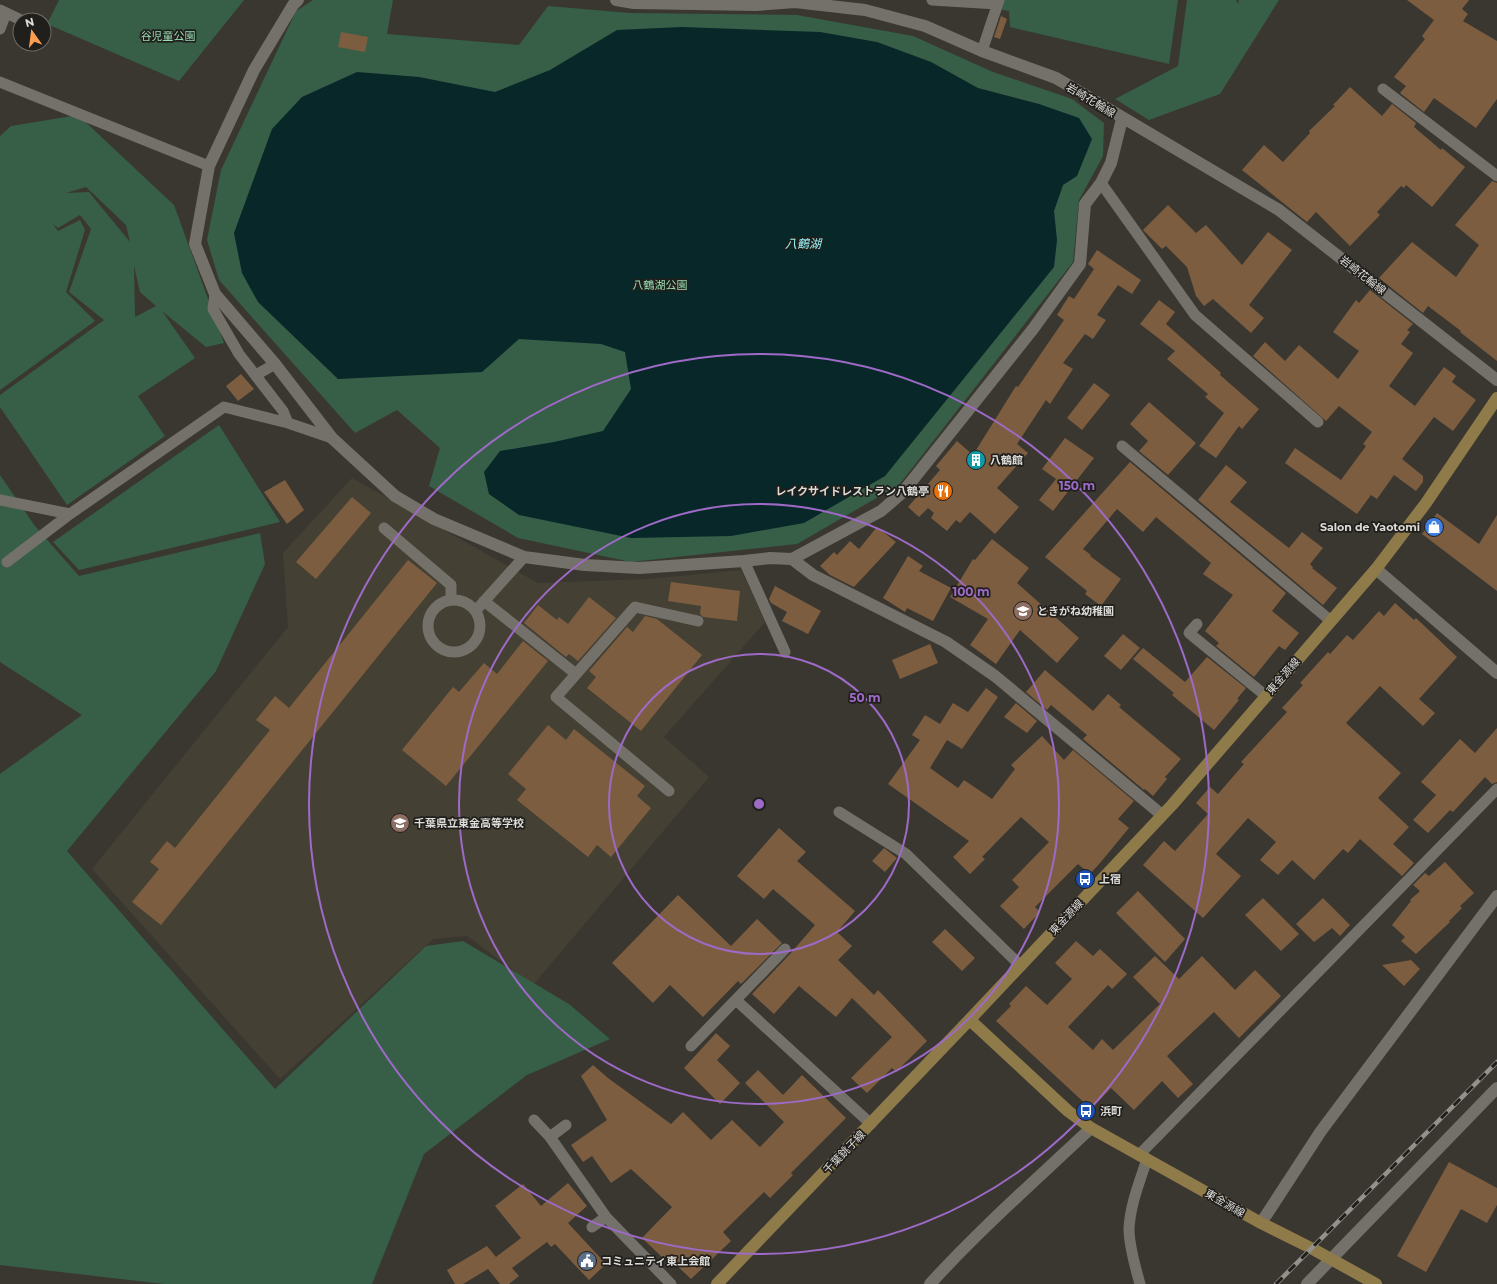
<svg xmlns="http://www.w3.org/2000/svg" width="1497" height="1284" viewBox="0 0 1497 1284" font-family="Montserrat,'Noto Sans JP',sans-serif">
  <rect width="100%" height="100%" fill="#3a3731"/>
  <!-- built -->
  <path fill="#454034" d="M352,478l186,105 111,-4 92,-9 24,52 -101,115 45,40 -176,208 -66,-49 -34,3 -153,140 -188,-210 196,-242 -5,-74z"/>
  <!-- green -->
  <path fill="#375e47" fill-rule="evenodd" d="M59,0h185l-65,81 -132,-57z
    M313,0h80l-6,34 132,11 29,-39 82,7 167,2 116,21 80,36 79,27 32,24 -1,33 -24,44 -6,62 -174,223 -102,59 -166,18 -113,-24 -89,-52 11,-38 -43,-38 -42,23 -136,-153 -12,-40 14,-70 75,-159z
    M946,0h232l-9,64 -159,-37 -1,-16z
    M1187,0h49l2,4 1,-4h40l-59,94 -71,26 -34,-21 63,-33z
    M78,115l96,90 50,138 -18,4 -44,-36 33,47 -57,38 27,40 -98,69 -67,-98v-12l104,-75 -35,-28 22,-63 -11,-14 -22,13 -5,-4 5,7 22,-11 5,10 -19,62 29,29 -95,69v-254l11,-10zM86,187l40,38 4,17 -41,-50 -23,1zM134,266l6,26 16,14 -21,11z
    M219,425l61,97 -201,48 -26,-28z
    M0,475l35,51 44,50 181,-43 5,31 -49,107 -149,180 208,238 151,-143 37,-5 106,63 41,35 -83,36 -103,79 -52,130h-208l-164,-19v-491l82,-59 -82,-53z"/>
  <!-- water -->
  <path fill="#082728" d="M682,27l138,5 57,10 54,20 47,26 61,16 40,14 13,21 -15,37 -14,9 -9,26 3,29 -3,27 -169,209 -81,47 -73,13 -100,2 -112,-23 -30,-21 -5,-22 16,-21 54,-9 49,-11 28,-42 -6,-37 -24,-8 -82,-5 -37,33 -144,7 -80,-77 -16,-29 -8,-40 38,-104 30,-32 55,-25 62,5 76,15 55,-22 67,-40z"/>
  <!-- building -->
  <path fill="#7d5d40" d="M1407,0h62l-7,9 6,5 -5,7 34,20v58l-21,29 -42,-30 -10,14 -24,-19 6,-7 -12,-9 31,-38 -3,-3 12,-16z
    M1001,16l6,3 -7,20 -6,-2z
    M341,32l27,5 -3,15 -27,-5z
    M1350,87l32,29 10,-12 24,19 -2,4 27,23 1,-2 23,19 -33,40 -26,-22 -2,3 -3,-2 -24,26 3,3 -30,31 -34,-34 -9,10 -65,-52 22,-25 19,17 27,-29 -1,-2 26,-25 -2,-1z
    M1492,181l5,2v178l-37,-29 1,-1 -33,-25 -5,7 -44,-35 33,-36 44,35 23,-32 -24,-20z
    M1168,205l28,28 10,-8 36,40 26,-33 24,18 -43,55 15,13 -13,15 -38,-34 -9,7 -8,-10 -9,-29 -21,-21 -4,3 -19,-19z
    M1097,250l44,30 -9,14 -14,-9 -21,30 9,5 -13,19 -8,-5 -22,29 10,6 -23,35 -4,-4 -29,44 11,9 -31,35 22,19 -24,27 -25,-22 -10,11 -4,-3 -9,11 -16,-13 3,-5 -6,-5 -9,9 -11,-10 32,-37 -4,-4 21,-25 16,14 43,-69 2,1 46,-67 -7,-5 12,-19 5,3 20,-30 -6,-5z
    M1370,290l43,34 -6,6 3,2 -9,12 12,9 -24,33 26,20 29,-39 12,9 -4,6 24,18 -23,31 -19,-14 -32,42 21,17v6l-7,9 -22,-16 -17,24 -6,-4 -14,19 -72,-51 10,-15 46,32 25,-34 -3,-2 9,-12 -33,-26 -13,15 -73,-65 12,-14 20,19 14,-16 39,34 21,-28 -26,-19 23,-32 3,3z
    M1159,300l16,12 -9,12 55,49 -1,2 39,34 -17,20 -3,-3 -23,32 -17,-12 25,-33 -19,-16 3,-3 -41,-35 8,-8 -35,-27z
    M241,374l13,15 -16,12 -12,-15z
    M1094,383l16,12 -28,35 -15,-12z
    M1149,402l47,41 -28,32 -29,-24 9,-10 -18,-17z
    M1065,438l29,20 -41,53 -14,-11 17,-21 -14,-10z
    M1130,462l156,131 -14,18 27,22 -14,17 -6,-4 -25,31 -38,-31 3,-3 -14,-12 28,-36 -30,-21 8,-11 -55,-46 -13,15 -26,-23 -34,40 8,6 -1,1 31,23 -20,27 -16,-12 2,-3 -42,-34z
    M1226,465l21,17 -17,20 59,46 13,-16 21,16 -13,16 3,3 -1,1 25,20 -14,17 -125,-105z
    M285,480l19,30 -17,14 -23,-32z
    M352,497l19,16 -55,66 -20,-17z
    M1437,513l42,31 18,-29v76l-75,-57z
    M877,527l19,15 -42,45 -24,-12 -10,-9 14,-14 3,3 13,-14 9,8z
    M992,539l37,29 -12,15 62,55 -22,25 -37,-33 -24,34 -26,-19 18,-26 -38,-22 23,-38 2,1z
    M908,556l15,10 -4,5 32,17 -18,33 -26,-13 -2,4 -22,-14z
    M408,560l29,23 -276,342 -29,-23 27,-33 -9,-7 17,-21 8,7 95,-118 -14,-10 19,-24 14,12z
    M671,582l69,9 -3,30 -34,-4 -3,-3 1,-8 -33,-5z
    M775,586l46,25 -13,23 -26,-13 5,-9 -16,-9 -2,-4z
    M589,597l27,21 -38,43 -9,-7 -3,3 -42,-34 14,-18 19,15 2,-3 9,7z
    M1395,603l19,17 2,-2 41,39 -38,42 16,14 -12,13 -43,-40 -34,37 55,50 -23,25 31,29 -16,17 21,19 -12,13 -42,-37 -12,14 -5,-4 -29,31 -22,-20 -14,15 -18,-15 16,-18 -28,-24 -32,36 25,22 -38,42 -60,-53 21,-24 11,10 33,-37 -12,-11 14,-16 8,7 26,-30 -3,-2 46,-50 -5,-4 21,-23 -3,-2 28,-31 2,2 17,-19 6,5 26,-29 5,5z
    M645,616l12,3 45,36 -61,76 -54,-43 9,-11 -7,-6 38,-44 6,5z
    M1123,634l17,14 -19,22 -17,-14z
    M523,641l25,20 -102,125 -44,-36 51,-63 6,5 25,-29 13,11z
    M930,644l8,19 -38,16 -8,-19z
    M1143,648l42,34 22,-25 39,31 -9,11 2,1 -25,30 -42,-35 2,-2 -41,-34z
    M1045,670l48,41 15,-17 13,11 -2,2 62,52 -16,18 2,2 -14,17 -8,-7 -1,1 -61,-51 4,-4 -36,-30 -4,5 -21,-18z
    M986,688l12,9 -36,52 -15,-9 -17,28 28,20 6,-8 28,19 23,-30 -4,-4 31,-29 22,24 9,-10 61,51 -16,18 11,9 -29,35 -10,11 -12,-10 -43,43 5,5 -16,17 -24,-23 19,-19 -7,-7 37,-38 -28,-25 -39,40 3,2 -15,15 -17,-17 16,-16 -81,-57 32,-44 -8,-5 13,-20 15,9 13,-21 15,9z
    M1016,703l21,18 -10,12 -23,-16z
    M548,725l18,15 8,-11 71,57 -8,10 14,12 -40,49 -14,-12 -9,12 -71,-57 9,-11 -18,-15z
    M1497,728v54l-5,2 -7,-7 -32,35 -3,-2 -22,23 -15,-13 23,-25 -15,-13 39,-43 15,14z
    M779,828l27,24 -9,9 58,50 -18,21 15,14 -14,14 36,35 4,-5 49,51 -31,31 -4,-4 -25,25 -16,-15 41,-41 -40,-39 -16,19 -37,-31 -25,28 -22,-20 38,-40 25,-29 -42,-36 -9,10 -27,-23z
    M884,848l13,10 -12,14 -13,-11z
    M1445,862l29,31 -14,13 2,2 -13,13 1,1 -34,32 -15,-13 4,-4 -13,-12 19,-24 -1,-1 10,-9 -7,-6 12,-12 4,3z
    M1138,891l47,48 -20,23 -49,-49z
    M678,895l53,51 26,-27 25,24 -41,41 -3,-3 -35,36 -33,-32 -17,18 -41,-40z
    M1263,898l36,36 -18,17 -36,-36z
    M1323,898l27,27 -10,11 -8,-8 -18,14 -18,-18z
    M945,929l30,29 -13,13 -30,-29z
    M1076,941l17,15 7,-7 27,25 -15,15 -4,-4 -40,42 25,23 9,-11 11,11 47,-46 -27,-27 22,-21 24,23 23,-23 33,34 20,-20 26,26 -42,42 -25,-26 -47,44 26,28 -15,14 -16,-17 -28,29 -23,-22 -20,21 -95,-88 15,-15 -2,-2 17,-18 21,19 25,-26 -17,-16z
    M1411,960l9,9 -16,17 -22,-21z
    M716,1033l14,13 -13,14 23,23 -20,21 -36,-36z
    M593,1065l15,13 63,46 12,-12 28,28 21,-20 28,27 24,-25 -39,-39 13,-13 25,25 19,-20 44,43 -55,55 2,2 -23,23 -6,-6 -41,40 8,9 -40,38 -24,-23 -3,3 -22,-21 30,-31 -41,-38 -20,14 -19,-27 -9,6 -12,-17 36,-25 -26,-44z
    M1449,1162l48,26v17l-10,18 -26,-14 -35,63 -29,-16z
    M568,1183l19,23 -19,17 38,41 -17,16 -34,-36 -4,3 -4,-5 -35,26 7,8 -10,8h-9l-12,-15 -25,15h-8l-8,-14 40,-24 9,11 25,-19 -26,-32 28,-22 18,22z"/>
  <g fill="none" stroke-linecap="round" stroke-linejoin="round">
    <!-- lane -->
    <path stroke="#74716a" stroke-width="11" d="M932,0l65,4
      M0,10l21,10
      M0,29l6,-16
      M982,51l17,-51
      M0,82l209,84
      M1383,89l114,87
      M1101,183l94,132 123,107
      M215,294l-2,15 26,45 44,57 5,12
      M256,375l19,-11
      M1122,446l209,175
      M0,500l70,14 154,-107 64,16 44,15
      M384,528l67,57v15
      M744,561l41,91
      M7,562l63,-48
      M428 626a26 26 0 1 1 52 0a26 26 0 1 1-52 0Z
      M484,601l92,73
      M479,607l45,-50
      M1197,624l-8,9 77,63
      M669,791l-113,-94 79,-90 63,14
      M839,812l67,42 115,112
      M736,1000l135,124
      M691,1046l94,-97
      M534,1120l16,17 56,80
      M550,1137l16,-12
      M1139,1155l358,-366
      M592,1227l14,-10 65,67
      M1140,1284c-4,-14 -11,-41 -11,-55 1,-24 11,-48 18,-70"/>
    <!-- street -->
    <path stroke="#74716a" stroke-width="12" d="M298,0l-5,5 -39,65 -45,96 -14,78 20,50 60,70 57,74 63,58 39,23 90,38 61,8 54,3 105,-7 26,-3 22,1 89,-48 22,-19 130,-163 47,-65 5,-60 16,-21 10,-20 11,-44
      M616,0l18,3 122,2 39,-3 70,8 60,16 57,25 74,27 223,132 218,170
      M792,559l21,16 133,67 49,34 167,139
      M1376,569l121,104
      M1261,1223l60,-92 176,-235
      M930,1284c50,-55 107,-105 161,-156
      M1307,1284l190,-196"/>
    <!-- secondary -->
    <path stroke="#8f7a4a" stroke-width="12" d="M970,1020l98,91 23,17 170,95 50,25 65,36
      M717,1284l257,-269 198,-210 204,-236 50,-66 71,-105"/>
    <!-- rail casing -->
    <g stroke="#93918c" stroke-width="4.5">
      <path id="rail" d="M1276,1284l221,-222"/>
    </g>
    <!-- rail -->
    <use href="#rail" stroke="#201f1c" stroke-width="3" stroke-dasharray="9" stroke-linecap="butt"/>
  </g>
  <!-- distance rings -->
  <g fill="none" stroke="#9e6ac8" stroke-width="2">
    <circle cx="759" cy="804" r="150"/>
    <circle cx="759" cy="804" r="300"/>
    <circle cx="759" cy="804" r="450"/>
  </g>
  <!-- icons -->
  <defs>
    <g id="building-disc" transform="scale(1)"><circle r="9.5" fill="#0f9aa8" stroke="#201f1c"/><path d="M-4-6H4V6H1V3H-1V6H-4ZM-2.5-4.3h1.7v1.8h-1.7ZM.8-4.3h1.7v1.8H.8ZM-2.5-1h1.7V.8h-1.7ZM.8-1h1.7V.8H.8Z" fill="#fff"/></g>
    <g id="restaurant-disc" transform="scale(1)"><circle r="9.5" fill="#e8710a" stroke="#201f1c"/><path d="M-5-6h1v4h1v-4h1v4h1v-4h1v5L-1.5 .5V6h-2V.5L-5-1ZM5-6V6H3V1.5H1.5Q1.5-4 5-6Z" fill="#fff"/></g>
    <g id="shop-disc" transform="scale(1)"><circle r="9.5" fill="#3f7fe0" stroke="#201f1c"/><path d="M-5-2.5h2.3a2.7 3.5 0 0 1 5.4 0H5L5.5 6h-11ZM-1.5-2.5h3a1.5 2.3 0 0 0-3 0Z" fill="#fff"/></g>
    <g id="school-disc" transform="scale(1)"><circle r="9.5" fill="#8d6e63" stroke="#201f1c"/><path d="M0-5L7-2L0 1L-7-2ZM-4 1L0 2.5L4 1V4Q0 6-4 4Z" fill="#fff"/></g>
    <g id="bus-disc" transform="scale(1)"><circle r="9.5" fill="#1a4fb4" stroke="#201f1c"/><path d="M-5-6H5V4H4V6H2V4H-2V6H-4V4H-5ZM-3.5-4V0h7V-4ZM-3.5 1.2v1.5H-2V1.2ZM2 1.2v1.5H3.5V1.2Z" fill="#fff"/></g>
    <g id="civic-disc" transform="scale(1)"><circle r="9.5" fill="#5c6f8a" stroke="#201f1c"/><path d="M-.6-6.5H3V-4.5H.6V-3L4-1V1h2V6H-6V1h2V-1L-.6-3ZM-1.2 2.5V6h2.4V2.5Z" fill="#fff"/></g>
  </defs>
  <g fill-rule="evenodd">
    <use href="#building-disc" x="976" y="460"/>
    <use href="#restaurant-disc" x="943" y="491"/>
    <use href="#shop-disc" x="1434" y="527"/>
    <use href="#school-disc" x="1023" y="611"/>
    <use href="#school-disc" x="400" y="823"/>
    <use href="#bus-disc" x="1085" y="879"/>
    <use href="#bus-disc" x="1086" y="1111"/>
    <use href="#civic-disc" x="587" y="1261"/>
  </g>
  <g text-anchor="middle" dominant-baseline="central" stroke-width="3.5" stroke-linejoin="round" paint-order="stroke">
    <!-- park labels -->
    <g font-size="11" fill="#98dcb3" stroke="#201f1c">
      <text x="168" y="36">谷児童公園</text>
      <text x="660" y="285">八鶴湖公園</text>
    </g>
    <!-- street labels -->
    <g font-size="11" fill="#dedcd8" stroke="#201f1c">
      <text transform="translate(1091 100) rotate(31)">岩崎花輪線</text>
      <text transform="translate(1363 275) rotate(38)">岩崎花輪線</text>
      <text transform="translate(1283 676) rotate(-49)">東金源線</text>
      <text transform="translate(1066 917) rotate(-47)">東金源線</text>
      <text transform="translate(844 1152) rotate(-46)">千葉銚子線</text>
      <text transform="translate(1225 1203) rotate(30)">東金源線</text>
    </g>
    <!-- poi labels -->
    <g font-size="11" font-weight="bold" fill="#dedcd8" stroke="#201f1c" text-anchor="start">
      <text x="990" y="460">八鶴館</text>
      <text x="929" y="491" text-anchor="end">レイクサイドレストラン八鶴亭</text>
      <text x="1420" y="527" text-anchor="end">Salon de Yaotomi</text>
      <text x="1037" y="611">ときがね幼稚園</text>
      <text x="414" y="823">千葉県立東金高等学校</text>
      <text x="1099" y="879">上宿</text>
      <text x="1100" y="1111">浜町</text>
      <text x="601" y="1261">コミュニティ東上会館</text>
    </g>
    <!-- water labels -->
    <g font-size="12" font-style="italic" fill="#96f4f8" stroke="#201f1c">
      <text x="803" y="243">八鶴湖</text>
    </g>
  </g>
  <circle cx="759" cy="804" r="6" fill="#9e6ac8" stroke="#201f1c" stroke-width="2"/>
  <g font-size="12" text-anchor="middle" font-weight="bold" fill="#9e6ac8" stroke="#201f1c" stroke-width="3.5" stroke-linejoin="round" paint-order="stroke">
    <text x="1077" y="490">150 m</text>
    <text x="971" y="596">100 m</text>
    <text x="865" y="702">50 m</text>
  </g>
  <!-- north arrow -->
  <g transform="translate(32 32) rotate(346)"><circle r="19" fill="#201f1c" stroke="#6c6b67"/>
  <path d="M0-3L7 15L0 10L-7 15Z" fill="#fb9e51"/>
  <text y="-6" font-size="11" font-weight="bold" text-anchor="middle" fill="#dedcd8">N</text>
  </g>
</svg>
